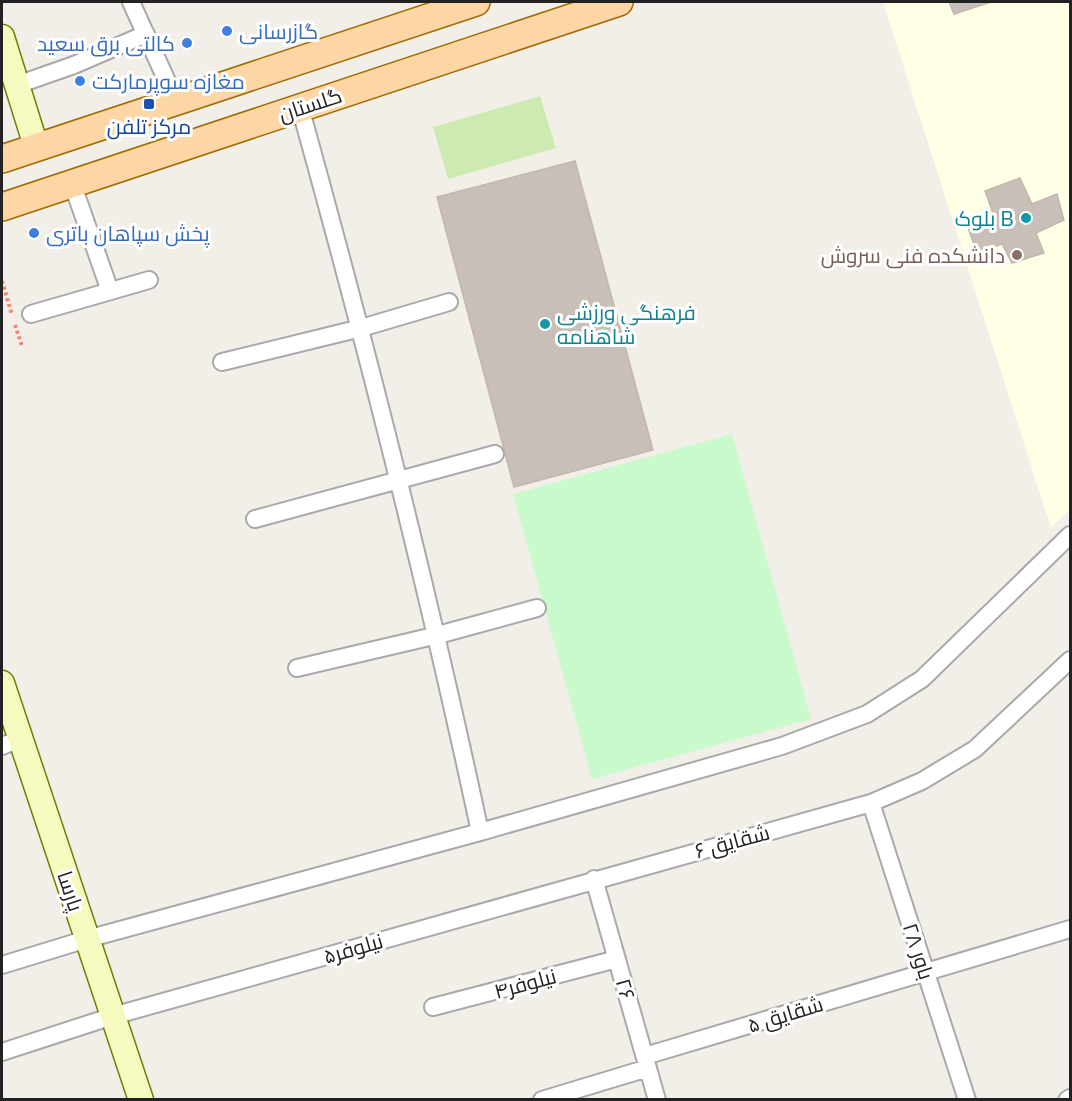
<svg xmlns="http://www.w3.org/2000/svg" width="1072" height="1101" viewBox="0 0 1072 1101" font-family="'IBM Plex Sans',Cairo,sans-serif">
  <rect width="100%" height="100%" fill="#f2efe9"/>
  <!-- education -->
  <path fill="#ffffe5" d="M883,2h187v507l-19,19z"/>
  <!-- grass -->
  <path fill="#cdebb0" d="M540,96l16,52 -108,31 -15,-52z"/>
  <!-- park -->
  <path fill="#c8facc" d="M732,434l79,285 -219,60 -79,-285z"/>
  <!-- building -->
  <path fill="#c7bfb8" stroke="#c4b6ab" stroke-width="1.5" d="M949,2h42l-37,12z
    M575,161l78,289 -139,37 -77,-290z
    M1020,178l12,26 25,-10 7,26 -28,13 8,20 -32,10 -10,-19 -25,9 -10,-28 27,-9 -9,-25z"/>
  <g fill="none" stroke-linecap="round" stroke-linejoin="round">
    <!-- street casing -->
    <g stroke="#a9a9a9" stroke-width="20">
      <path id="street" d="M131,2l45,99
        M17,85l57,-20 72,-31
        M300,107c67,241 128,482 180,725
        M72,183l38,108
        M31,314l118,-34
        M222,362l139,-34 88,-26
        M255,519l240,-65
        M297,668l141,-33 99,-27
        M2,746l18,-7
        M871,803l96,297
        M594,879l63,221
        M2,965l85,-26 393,-107 302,-86 85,-32 55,-35 148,-144
        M433,1007l184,-48
        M2,1052l111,-36 758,-213 51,-22 53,-32 95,-89
        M645,1056l425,-127
        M542,1100l106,-32
        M1067,1100l3,-2"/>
    </g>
    <!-- secondary casing -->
    <g stroke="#707d05" stroke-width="27">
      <path id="secondary" d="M2,37l34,109
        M2,683l139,417"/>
    </g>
    <!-- primary casing -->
    <g stroke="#a06b00" stroke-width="30">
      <path id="primary" d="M2,159l474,-157
        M2,207l617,-205"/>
    </g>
    <!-- path -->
    <path stroke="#fa8072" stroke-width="4" stroke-dasharray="3 3" stroke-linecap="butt" d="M2,281l10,34
      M15,325l7,21"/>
    <!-- street -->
    <use href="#street" stroke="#fff" stroke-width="16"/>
    <!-- secondary -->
    <use href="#secondary" stroke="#f7fabf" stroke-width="24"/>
    <!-- primary -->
    <use href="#primary" stroke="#fcd6a4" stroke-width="27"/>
  </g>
  <!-- markers -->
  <g fill="#3f7fe0" stroke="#fff" stroke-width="2">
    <circle cx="227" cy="31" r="6"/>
    <circle cx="187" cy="43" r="6"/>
    <circle cx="80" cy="81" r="6"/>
    <circle cx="34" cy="233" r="6"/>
  </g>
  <rect fill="#1a4fb4" stroke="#fff" stroke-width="2" x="143" y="98" width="12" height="12" rx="3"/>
  <g fill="#0f9aa8" stroke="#fff" stroke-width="2">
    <circle cx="1026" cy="218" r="6"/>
    <circle cx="545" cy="324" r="6"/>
  </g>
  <circle fill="#8d6e63" stroke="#fff" stroke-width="2" cx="1017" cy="255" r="6"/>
  <g text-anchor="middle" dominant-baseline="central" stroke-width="6" stroke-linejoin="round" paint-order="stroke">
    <!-- shop labels -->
    <g font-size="21" fill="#366cbe" stroke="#fff" text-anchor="start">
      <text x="239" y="31">گازرسانی</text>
      <text x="175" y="43" text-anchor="end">کالتی برق سعید</text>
      <text x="92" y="81">مغازه سوپرمارکت</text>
      <text x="46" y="233">پخش سپاهان باتری</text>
    </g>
    <!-- street labels -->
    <g font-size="21" fill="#222" stroke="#fff">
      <text transform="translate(310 104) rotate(-18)">گلستان</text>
      <text transform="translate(732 841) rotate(-15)">شقایق ۶</text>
      <text transform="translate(71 891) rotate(72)">پارسا</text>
      <text transform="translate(353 948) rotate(-16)">نیلوفر۵</text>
      <text transform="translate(919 951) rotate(72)">باور ۲۸</text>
      <text transform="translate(525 983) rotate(-15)">نیلوفر۴</text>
      <text transform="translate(626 989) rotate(74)">۲۶</text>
      <text transform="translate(785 1014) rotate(-17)">شقایق ۵</text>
    </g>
    <!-- transit labels -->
    <g font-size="21" fill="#164399" stroke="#fff">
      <text x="149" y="126">مرکز تلفن</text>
    </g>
    <!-- culture labels -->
    <g font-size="21" fill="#0d838f" stroke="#fff" text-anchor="end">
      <text x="1014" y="218">بلوک B</text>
      <text x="557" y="312" text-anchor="start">فرهنگی ورزشی<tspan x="557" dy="24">شاهنامه</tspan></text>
    </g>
    <!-- education labels -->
    <g font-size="21" fill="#785e54" stroke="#fff" text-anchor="end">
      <text x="1005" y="255">دانشکده فنی سروش</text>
    </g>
  </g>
  <!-- border -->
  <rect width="1072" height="1101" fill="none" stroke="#222222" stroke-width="6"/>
</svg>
